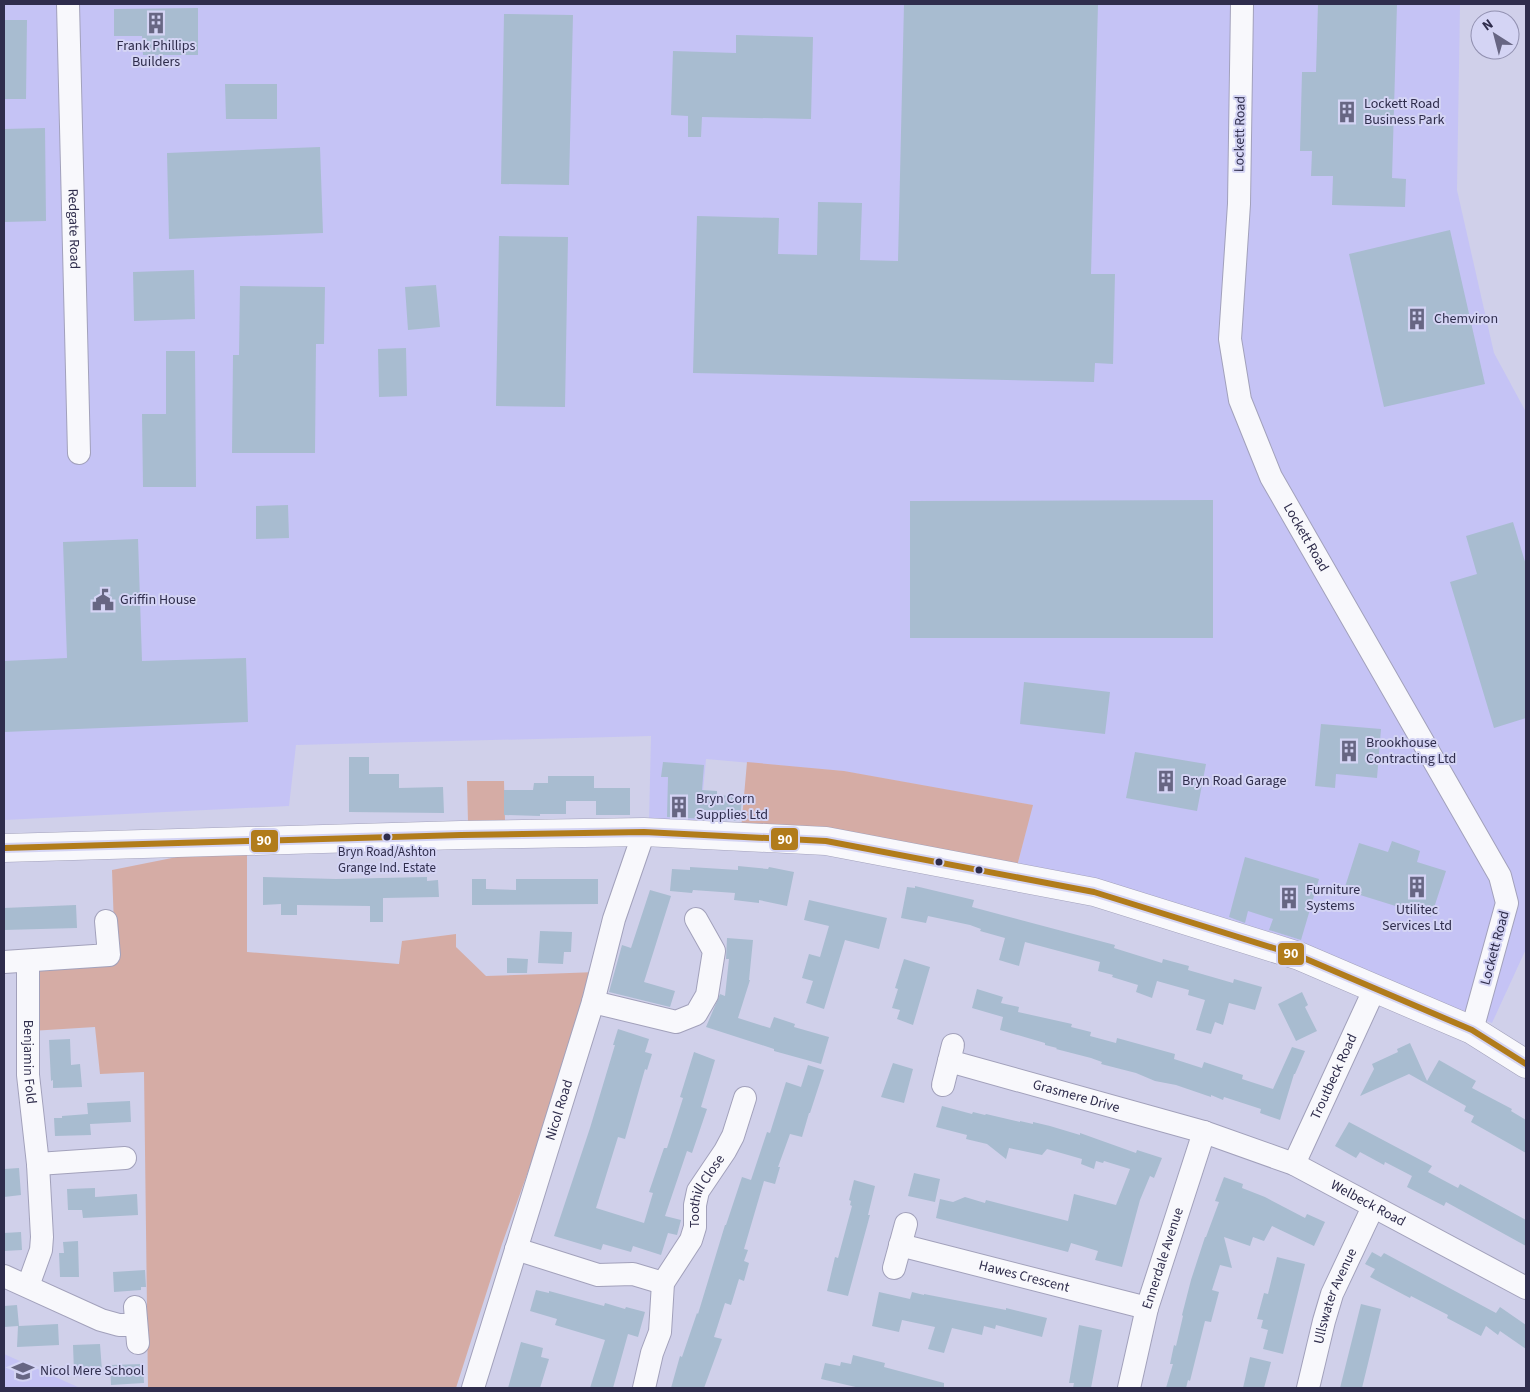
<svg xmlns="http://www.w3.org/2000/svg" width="1530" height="1392" viewBox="0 0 1530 1392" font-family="'Source Sans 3',sans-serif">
  <rect width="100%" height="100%" fill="#d0d0ea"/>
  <!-- built -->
  <path fill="#c5c3f5" d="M4,4h1456l-3,186 37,163 32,59v537l-34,74 -168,-68 -306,-92 14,-58 -190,-34 -136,-12 -6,64 -51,-1 2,-86 -355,9 -7,61 -285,14z
    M4,1354l76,34h-76z"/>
  <!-- green -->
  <path fill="#d5aca5" d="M747,762l97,9 189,34 -17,65 -275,-40z
    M467,781h37l1,40 -37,1z
    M247,843v109l152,12 3,-23 54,-7v13l30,29 111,-4 -8,30 -87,242 -46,144h-308l-4,-316 -44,2 -5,-47 -64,4v-66l84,-10 -3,-85z"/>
  <!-- building -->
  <path fill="#a8bcd0" d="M904,4h194l-7,270h24l-2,90 -18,-1 -1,19 -401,-9 4,-157 82,2 -1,36 39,1 1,-53 44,1 -2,57 38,1z
    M1318,4h79l-5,174 14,1 -1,28 -73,-2 1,-29h-22l1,-25h-12l2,-79h14z
    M198,8v47h-55l-1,-19h-28v-27z
    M504,14l69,1 -4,170 -68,-1z
    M4,20h23l-1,79h-22z
    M736,35l77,2 -2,82 -109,-2 -1,20h-13v-21l-17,-1 2,-64 63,2z
    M225,84h52v35h-51z
    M45,128l1,93 -42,1v-93z
    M320,147l3,86 -154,6 -2,-86z
    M1450,230l35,154 -101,23 -35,-153z
    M499,236l69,1 -3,170 -69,-1z
    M194,270l1,49 -61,2 -1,-49z
    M436,285l4,42 -32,3 -3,-43z
    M240,286l85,1 -1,57h-8l-1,109h-83l1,-98h6z
    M406,348l1,48 -28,1 -1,-48z
    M166,351h29l1,136h-53l-1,-73h24z
    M1213,500v138h-303v-137z
    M288,505l1,33 -33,1v-33z
    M1513,522l13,43v153l-32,10 -44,-146 27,-8 -11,-38z
    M138,539l4,122 104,-3 2,64 -244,10v-71l63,-3 -4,-116z
    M1024,682l86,10 -5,42 -85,-10z
    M1321,724l60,5 -4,49 -41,-4 -1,14 -20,-2z
    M1135,752l71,12 -9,47 -71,-13z
    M349,757h20v17h30v14l44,-1 1,26 -95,-1z
    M663,762l41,3 -2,25 15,1v4l25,2 -2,24 -73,-4 1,-40h-7z
    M548,776h46v12h36v27h-34v-14h-30v13h-26v2l-36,-1v-25h29l1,-7h14z
    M1392,841l28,10 -3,11 29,9 -15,46 -87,-27 15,-47 29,9z
    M1245,857l74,22 -18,61 -32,-10 4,-11 -25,-8 -3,12 -16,-6z
    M738,866l30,3 1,-2 25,5 -7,34 -28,-6v3l-25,-3 1,-7 -42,-3 -1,3 -22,-2 2,-22 18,1v-3l48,3z
    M263,877l73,2 91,-2v4l11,-1 1,17 -56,1v24h-13v-16l-73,-1v10h-16v-11l-18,1z
    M472,879h14v10l30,1v-11h82v25l-126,1z
    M915,886l59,14 -2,7 143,38 -1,3 48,15 1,-4 26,7 -1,4 45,13 1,-4 28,8 -7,23 -26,-7 -6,22 -8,-3 -4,12 -15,-4 9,-30 -17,-5 1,-5 -32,-9 -5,17 -16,-6 2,-7 -26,-8 1,-2 -15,-4 2,-9 -75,-20 -6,24 -20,-6 6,-22 -25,-7 1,-2 -11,-4 -42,-9 -2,7 -25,-5 6,-31 8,1z
    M650,890l21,6 -27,86 31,9 -5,16 -61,-15 13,-47 9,3z
    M809,900l78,18 -8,31 -34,-9 -21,69 -18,-6 7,-22 -11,-3 7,-24 11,3 9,-31 -25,-6z
    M76,905l1,23 -73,2v-22z
    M540,931l32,1 -1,20h-7l-1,12 -25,-1z
    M727,938l26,2 -4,40h1l-12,38 32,10 4,-11 21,7 -1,3 35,10 -8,27 -47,-13v-2l-68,-22 14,-33 5,2 4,-37h-3z
    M507,958l21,1 -1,14h-20z
    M904,959l26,8 -17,58 -16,-6 3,-9 -8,-2 6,-19 -3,-1z
    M977,989l26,8 -2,6 18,4 -1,5 54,12 -1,3 20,5 -1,4 26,7 1,-5 58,16 -1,5 28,9 2,-6 39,13 -1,4 31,10 19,-42 13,4 -10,23h-1l-14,46 -20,-7 1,-4 -37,-12 -1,3 -12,-5v2l-35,-12 -21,-4 -19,-8 -35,-9 1,-2 -11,-4 -35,-9 1,-1 -12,-3v-2l-45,-13 3,-13 -31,-9z
    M1302,992l6,13 -3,2 12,24 -21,10 -18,-37z
    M618,1029l31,10 -4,13 7,2 -5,16 -2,-1 -20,70 -7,-2 -22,71 48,15 9,-30 -4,-1 15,-44h3l10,-31 6,-19 -3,-1 14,-45 21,8 -14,47 6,2 -15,44 -5,-2 -22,65 16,4 -4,15 -9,-2 -7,22 -28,-9 -2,6 -28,-8 -2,6 -47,-14 36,-108 25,-83h-2z
    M70,1039l1,26 9,-1 2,23 -29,1v-8l-2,1 -2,-41z
    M1410,1043l17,38 12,-21 37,21 -4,7 40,21 -1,2 15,9v33l-55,-31 3,-6 -10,-5 2,-5 -57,-32 -49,22 14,-27 -2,-5 26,-12 -1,-3z
    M893,1063l20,6 -9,34 -23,-6z
    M808,1065l16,5 -14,43h-1l-7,24 -12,-3 -12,33h2l-5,17 -11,-3 -20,68 4,1 -4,11 5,2 -5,18 -5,-2 -8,26 -6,-2 -11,34 8,2 -18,49h-33l9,-32 2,1 15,-44 1,1 27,-89h1l16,-48 9,3 16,-48 3,1 16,-51 15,5z
    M130,1101l1,21 -41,2 1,11 -36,1 -1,-18h8v-2l26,-2 -1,-11z
    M942,1106l30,8 1,-2 12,3 1,-1 34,8v-1l13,3v-2l17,4 30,9v-2l56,20 1,-3 25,8 -8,20 -4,-2 -10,24 -18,67 -27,-7 3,-9 -27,-8 -3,9 -132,-34 4,-19 13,3 12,-5 20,6 1,-3 82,21 6,-27 42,11 14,-36 -26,-8 -1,2 -7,-2 -2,8 -13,-5 1,-5 -35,-10 -5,6 -33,-7 -3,11 -19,-15 -21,-5 1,-4 -31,-8z
    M1349,1122l83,44 -4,6 30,16 2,-4 66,36v26l-80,-44 -2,4 -37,-19 5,-11 -27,-14 -1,3 -24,-13 -4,6 -21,-12z
    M19,1168l2,27 -17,2v-28z
    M914,1173l26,6 -5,23 -27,-6z
    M1224,1177l19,7 -1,4 23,9 40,21 2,-4 18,8 -11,24 -42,-20 -8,15 -11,-4 -3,9 -26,-9 8,31 -12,-3 -8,25 7,2 -8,30 -6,-1 -15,60 -2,-1 -2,8h-20l7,-24h-3l4,-19 2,1 7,-30 -1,-1 9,-35 14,-43h1l13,-35 -4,-1z
    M854,1180l21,6 -7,29h2l-22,81 -21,-5 8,-34 3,1 14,-52 -2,-1 1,-4 -2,-1z
    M95,1188v9l42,-3 1,21 -55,3 -1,-8h-14l-1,-21z
    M21,1232l1,18 -18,1v-18z
    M78,1241l1,36h-19l-1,-24h5l-1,-11z
    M1372,1252l9,5 3,-4 112,60 4,-6 26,18v24l-26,-18 -2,4 -12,-9 -5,10 -34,-18 1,-3 -37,-19 -1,2 -40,-21 5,-8 -10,-5z
    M1277,1257l28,7 -22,90 -20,-5 5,-19 -7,-2 2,-8 -6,-1 7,-26 4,1z
    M145,1270l1,17h-5v3l-27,2 -1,-20z
    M536,1290l13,3v-2l55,15 1,-3 20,6 1,-2 19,5 -7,25 -10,-3 -15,54h-23l15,-48 -50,-15 2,-6 -27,-8z
    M879,1292l31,7 2,-7 12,3v-1l82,16v-2l41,10 -5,19 -46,-12 -1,4 -11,-3 -2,9 -30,-7 -8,25 -16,-4 7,-22 -33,-7 -3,12 -27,-6z
    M1361,1304l20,5 -10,42 -9,37h-22z
    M17,1305l2,21 39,-2 1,21 -42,2 1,-21 -14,1v-21z
    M1079,1325l23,5 -11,58h-18l1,-5h-5z
    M521,1342l22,6 -2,9 8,2 -9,29h-32z
    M100,1344l2,27 -28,1 -1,-27z
    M853,1355l32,8 -1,4 60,16v5h-84l-39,-9 4,-16 15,3 1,-4 10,2z
    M1250,1357l21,5 -7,26h-21z
    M143,1364l1,19 -33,2 -1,-20z"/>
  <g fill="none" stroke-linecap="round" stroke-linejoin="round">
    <!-- minor casing -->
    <g stroke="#a2a1bb" stroke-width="24">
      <g id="minor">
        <path id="s1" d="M68,4l11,449"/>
        <path id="s2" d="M1242,4l-3,200 -9,135 10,61 31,77 229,399 7,27 -35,127"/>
        <path id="s3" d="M28,961v114l10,89 4,73 -1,13 -13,36"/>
        <path d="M4,962l105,-7 -3,-34"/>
        <path d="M593,1002l83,20 20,-8 11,-19 7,-44 -18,-32"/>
        <path id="s4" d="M949,1061l255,71 90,32 232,124"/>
        <path d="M943,1085l10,-40"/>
        <path d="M38,1164l87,-6"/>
        <path id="s5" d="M1294,1164l81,-176"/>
        <path id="s6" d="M900,1245l247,63"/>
        <path d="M516,1249l82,26 35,-1 30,9"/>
        <path d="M894,1268l12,-44"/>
        <path d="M4,1276l97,44 18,5h17"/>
        <path d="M135,1307l3,36"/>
        <path id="s7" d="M473,1388l120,-386 21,-83 30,-87"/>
        <path id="s8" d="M644,1388l8,-35 8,-21 3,-49 28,-43 4,-13v-22l3,-14 27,-40 8,-15 12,-38"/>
        <path id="s9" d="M1129,1388l18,-80 57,-176"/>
        <path id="s10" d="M1308,1388l16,-67 8,-27 41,-87"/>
      </g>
    </g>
    <!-- major casing -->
    <g stroke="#a2a1bb" stroke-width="29">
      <path id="major" d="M4,848l457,-13 183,-3 182,9 268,51 205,64 173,74 54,34"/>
    </g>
    <!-- minor -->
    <use href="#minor" stroke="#f8f8fc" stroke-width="22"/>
    <!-- major -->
    <use href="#major" stroke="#f8f8fc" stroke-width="28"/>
    <!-- bus-1 casing -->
    <g stroke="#d4d4f4" stroke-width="10">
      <path id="bus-1" d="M4,848l457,-13 183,-3 182,9 268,51 205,64 173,74 54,34"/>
    </g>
    <!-- bus-1 -->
    <use href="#bus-1" stroke="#b17c1b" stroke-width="6"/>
  </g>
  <!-- icons -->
  <defs>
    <g id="building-bare" transform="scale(1.725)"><path d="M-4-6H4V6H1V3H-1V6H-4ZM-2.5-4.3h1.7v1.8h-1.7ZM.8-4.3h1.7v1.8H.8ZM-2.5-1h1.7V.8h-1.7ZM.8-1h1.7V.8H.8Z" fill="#676683" stroke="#d4d4f4" stroke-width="2.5" paint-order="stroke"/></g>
    <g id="civic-bare" transform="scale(1.725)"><path d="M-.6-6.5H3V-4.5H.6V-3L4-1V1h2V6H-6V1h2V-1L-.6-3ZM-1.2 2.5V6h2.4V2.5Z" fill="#676683" stroke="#d4d4f4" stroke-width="2.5" paint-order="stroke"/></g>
    <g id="school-bare" transform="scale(1.725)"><path d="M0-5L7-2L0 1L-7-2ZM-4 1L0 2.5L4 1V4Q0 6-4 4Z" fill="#676683" stroke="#d4d4f4" stroke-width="2.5" paint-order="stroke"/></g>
  </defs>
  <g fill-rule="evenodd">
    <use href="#building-bare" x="156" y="23"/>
    <use href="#building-bare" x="1347" y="112"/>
    <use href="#building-bare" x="1417" y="319"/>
    <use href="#civic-bare" x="103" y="600"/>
    <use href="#building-bare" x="1349" y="751"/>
    <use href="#building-bare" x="1166" y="781"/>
    <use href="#building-bare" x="679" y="807"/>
    <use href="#building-bare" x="1417" y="887"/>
    <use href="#building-bare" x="1289" y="898"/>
    <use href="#school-bare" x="23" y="1371"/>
  </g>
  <!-- markers -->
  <g fill="#2f2d4c" stroke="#d4d4f4" stroke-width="2">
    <circle cx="387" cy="837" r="4.5"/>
    <circle cx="939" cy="862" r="4.5"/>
    <circle cx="979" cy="870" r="4.5"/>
  </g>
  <g text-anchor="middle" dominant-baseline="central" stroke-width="4" stroke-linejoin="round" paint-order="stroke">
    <!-- bus labels -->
    <g font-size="13" fill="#2f2d4c" stroke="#d4d4f4">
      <text x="387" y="852">Bryn Road/Ashton<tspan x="387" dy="16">Grange Ind. Estate</tspan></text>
    </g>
    <!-- poi labels -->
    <g font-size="14" fill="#2f2d4c" stroke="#d4d4f4" text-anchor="start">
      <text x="156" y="46" text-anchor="middle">Frank Phillips<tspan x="156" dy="16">Builders</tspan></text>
      <text x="1364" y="104">Lockett Road<tspan x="1364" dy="16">Business Park</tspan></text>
      <text x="1434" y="319">Chemviron</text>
      <text x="120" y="600">Griffin House</text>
      <text x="1366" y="743">Brookhouse<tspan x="1366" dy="16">Contracting Ltd</tspan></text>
      <text x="1182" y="781">Bryn Road Garage</text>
      <text x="696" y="799">Bryn Corn<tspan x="696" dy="16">Supplies Ltd</tspan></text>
      <text x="1306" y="890">Furniture<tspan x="1306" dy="16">Systems</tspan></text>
      <text x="1417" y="910" text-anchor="middle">Utilitec<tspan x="1417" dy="16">Services Ltd</tspan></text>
      <text x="40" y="1371">Nicol Mere School</text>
    </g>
    <!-- street labels -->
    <g font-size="14" fill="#2f2d4c" stroke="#d4d4f4">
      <text transform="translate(1240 134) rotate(-89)">Lockett Road</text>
      <text stroke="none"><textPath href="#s1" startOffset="225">Redgate Road</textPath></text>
      <text stroke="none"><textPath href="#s2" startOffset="550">Lockett Road</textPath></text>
      <text transform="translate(1495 948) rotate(-75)">Lockett Road</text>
      <text stroke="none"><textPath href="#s3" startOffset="101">Benjamin Fold</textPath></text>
      <text stroke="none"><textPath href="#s5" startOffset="96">Troutbeck Road</textPath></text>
      <text stroke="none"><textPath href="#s4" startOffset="132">Grasmere Drive</textPath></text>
      <text stroke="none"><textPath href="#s7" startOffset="291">Nicol Road</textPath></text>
      <text stroke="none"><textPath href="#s8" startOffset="211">Toothill Close</textPath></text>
      <text stroke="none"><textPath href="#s4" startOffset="444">Welbeck Road</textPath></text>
      <text stroke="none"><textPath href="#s9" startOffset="134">Ennerdale Avenue</textPath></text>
      <text stroke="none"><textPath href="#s6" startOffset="128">Hawes Crescent</textPath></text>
      <text stroke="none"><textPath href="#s10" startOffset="96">Ullswater Avenue</textPath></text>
    </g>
  </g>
  <g stroke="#d4d4f4" stroke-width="2">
    <rect x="770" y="827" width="29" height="24" rx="5" fill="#b17c1b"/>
    <rect x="250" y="829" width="29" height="24" rx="5" fill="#b17c1b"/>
    <rect x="1277" y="942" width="28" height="24" rx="5" fill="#b17c1b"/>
  </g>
  <g font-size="14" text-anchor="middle" font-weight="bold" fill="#fff">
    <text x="785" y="844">90</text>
    <text x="264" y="845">90</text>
    <text x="1291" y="958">90</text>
  </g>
  <!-- border -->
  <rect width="1530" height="1392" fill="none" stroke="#2f2d4c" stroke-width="10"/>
  <!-- north arrow -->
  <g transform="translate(1495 35) rotate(324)"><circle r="24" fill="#d4d4f4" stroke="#9291b1"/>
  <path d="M0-4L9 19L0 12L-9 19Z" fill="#676683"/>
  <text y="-8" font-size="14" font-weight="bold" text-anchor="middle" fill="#2f2d4c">N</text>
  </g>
</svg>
